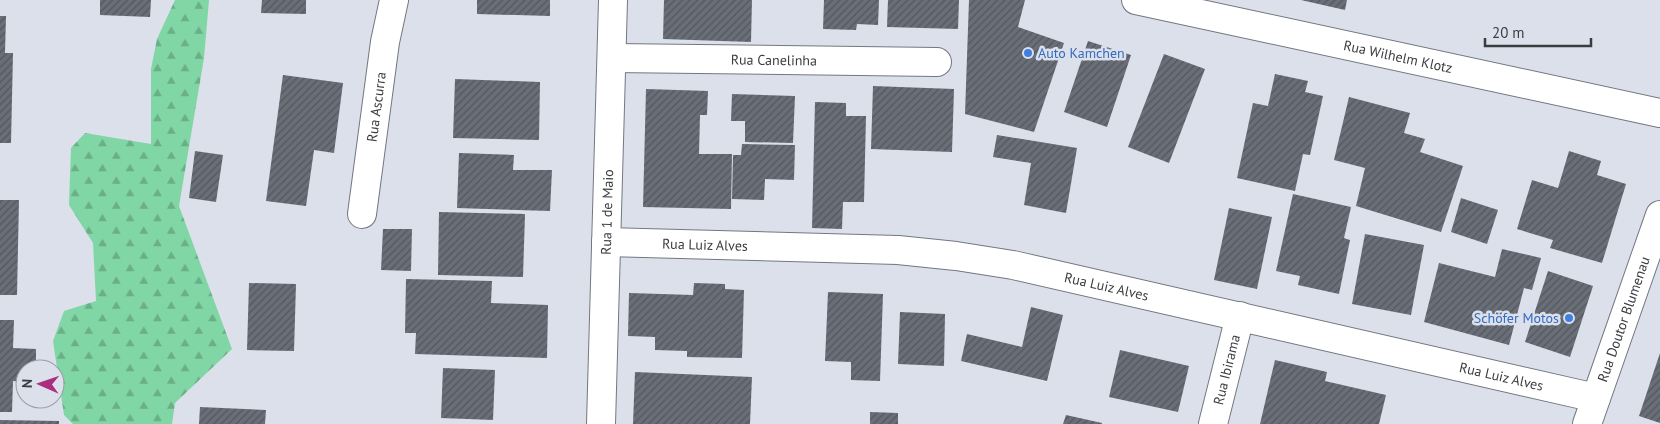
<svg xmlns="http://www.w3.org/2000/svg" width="1660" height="424" viewBox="0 0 1660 424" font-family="'PT Sans',sans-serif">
  <defs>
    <pattern id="forest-firs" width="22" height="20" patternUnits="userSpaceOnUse" patternTransform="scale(1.25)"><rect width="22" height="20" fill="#80d6a4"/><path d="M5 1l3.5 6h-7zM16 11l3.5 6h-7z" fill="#6aaf87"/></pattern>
    <pattern id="building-hatch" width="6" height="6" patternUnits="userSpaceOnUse" patternTransform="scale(1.25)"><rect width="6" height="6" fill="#696e77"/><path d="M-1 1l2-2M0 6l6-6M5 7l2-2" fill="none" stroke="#53575e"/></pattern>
  </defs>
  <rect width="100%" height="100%" fill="#dce0eb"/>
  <!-- forest -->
  <path fill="url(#forest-firs)" d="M175,0h34l-5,58 -25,148 53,143 -57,54 -3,21h-99l-9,-9 -11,-74 11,-30 32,-10 -3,-58 -24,-38 2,-57 14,-15 66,11v-75l6,-30z"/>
  <!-- building -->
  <path fill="url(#building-hatch)" d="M100,0h51l-1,17 -50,-2z
    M262,0h44v14l-45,-1z
    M477,0h73v16l-73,-2z
    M664,0h88l-1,42 -88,-3z
    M824,0h55l-1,25 -21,-1 -1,6 -33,-1z
    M888,0h71l-1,29 -71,-2z
    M969,0h56l-7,27 46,16 -30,89 -69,-18z
    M1301,0h46l-2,10z
    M0,16h6l-1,37h8l-2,90h-11z
    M1088,41l43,14 -24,72 -43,-15z
    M1164,54l41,15 -36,94 -41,-16z
    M1275,74l33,7 -3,11 18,4 -13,59 -7,-1 -8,37 -58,-13 16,-75 15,3z
    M283,75l60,8 -9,70 -20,-3 -8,56 -40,-5z
    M455,79l85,3 -1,58 -86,-2z
    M873,86l81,3 -2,63 -81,-3z
    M646,89l62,2 -1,24h-7l-1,39h33l-1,55 -88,-2z
    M732,94l63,2 -2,47 -48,-1v-21h-14z
    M1349,97l61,16 -6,20 21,6 -5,13 43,14 -22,66 -85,-26 9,-38 -31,-8z
    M815,102l31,1v13h20l-2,86h-21l-1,27 -30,-1z
    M997,135l80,13 -11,65 -42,-8 7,-42 -38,-6z
    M742,144l53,1 -1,35 -29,-1 -1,21 -32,-1 1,-44h8z
    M195,151l28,4 -7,47 -27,-4z
    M1569,151l32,10 -4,14 29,9 -24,79 -52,-15 3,-8 -36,-11 15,-49 26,8z
    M459,153l55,2 -1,15h39l-2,41 -93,-3z
    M1293,194l58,13 -7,31 6,2 -11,54 -41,-9 2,-9 -24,-5z
    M1461,198l37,12 -11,34 -36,-12z
    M0,200h19l-2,95h-17z
    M1229,208l43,9 -15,72 -43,-9z
    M439,212l86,2 -2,63 -85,-2z
    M383,229h29l-1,42 -30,-1z
    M1365,234l59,11 -13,70 -59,-11z
    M1502,249l39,9 -9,32 -8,-2 -15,57 -85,-23 15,-59 56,14z
    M1548,271l45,15 -23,71 -45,-15z
    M406,279l86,2 -1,22 57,2 -1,53 -132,-4 1,-21h-11z
    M249,283l47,1 -2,67 -47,-1z
    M694,283l31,1v5l19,1 -2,68 -55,-1v-6l-32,-1v-13l-27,-1 1,-43 64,2z
    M828,292l55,2 -3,87 -29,-1v-18l-26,-1z
    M1031,307l32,8 -16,66 -86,-20 6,-27 55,13z
    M900,312l45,2 -1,52 -46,-2z
    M0,320h14l-1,28 23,1v20h-11v13l-12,-1 -1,31h-12z
    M1120,350l69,16 -11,46 -69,-15z
    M1660,353v70l-21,-7z
    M1275,360l52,12 -2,9 61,14 -7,29h-119z
    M443,368l52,2 -2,50 -52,-2z
    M635,372l117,5 -2,47h-117z
    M200,407l66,3 -1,14h-66z
    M870,412l28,1v11h-28z
    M1066,415l36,8v1h-39z
    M0,420l59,1v3h-59z"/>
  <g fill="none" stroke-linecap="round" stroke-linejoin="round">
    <!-- minor casing -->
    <g stroke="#737780" stroke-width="30">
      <g id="minor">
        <path id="s1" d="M1136,0l524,113"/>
        <path id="s2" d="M612,58l325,4"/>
        <path id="s3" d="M362,214l23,-172 9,-42"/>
        <path id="s4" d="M606,242l292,8 58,6 57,9 583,133"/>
        <path id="s5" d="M601,424l12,-424"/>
        <path id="s6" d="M1213,424l27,-108"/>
        <path id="s7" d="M1587,424l73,-209"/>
      </g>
    </g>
    <!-- minor -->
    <use href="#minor" stroke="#fff" stroke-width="28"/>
  </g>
  <!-- markers -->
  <g fill="#3f7fe0" stroke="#dce0eb" stroke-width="2">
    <circle cx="1028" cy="53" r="5"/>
    <circle cx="1569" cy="318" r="5"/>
  </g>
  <g text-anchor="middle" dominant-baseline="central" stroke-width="5" stroke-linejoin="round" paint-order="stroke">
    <!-- shop labels -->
    <g font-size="14" fill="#366cbe" stroke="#dce0eb" text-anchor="start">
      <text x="1038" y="53">Auto Kamchen</text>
      <text x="1559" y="318" text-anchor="end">Schöfer Motos</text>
    </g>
    <!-- street labels -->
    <g font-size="14" fill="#3a3c40" stroke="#dce0eb">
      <text stroke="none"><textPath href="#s1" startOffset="268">Rua Wilhelm Klotz</textPath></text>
      <text stroke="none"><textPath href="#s2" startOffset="162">Rua Canelinha</textPath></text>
      <text stroke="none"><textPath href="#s3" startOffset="108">Rua Ascurra</textPath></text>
      <text stroke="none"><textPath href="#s5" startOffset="212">Rua 1 de Maio</textPath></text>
      <text stroke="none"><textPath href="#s4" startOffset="99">Rua Luiz Alves</textPath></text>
      <text stroke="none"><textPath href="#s4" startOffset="504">Rua Luiz Alves</textPath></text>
      <text stroke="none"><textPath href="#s7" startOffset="111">Rua Doutor Blumenau</textPath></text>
      <text stroke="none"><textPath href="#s6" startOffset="56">Rua Ibirama</textPath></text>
      <text stroke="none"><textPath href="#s4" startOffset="909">Rua Luiz Alves</textPath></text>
    </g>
  </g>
  <!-- north arrow -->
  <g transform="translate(40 384) rotate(272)"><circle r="24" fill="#dce0eb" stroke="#9b9ea7"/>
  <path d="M0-4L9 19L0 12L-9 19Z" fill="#ab2e7f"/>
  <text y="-8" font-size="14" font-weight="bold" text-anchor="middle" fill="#3a3c40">N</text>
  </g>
  <!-- scale -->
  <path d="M1485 38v8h106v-8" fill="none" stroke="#3a3c40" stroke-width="2.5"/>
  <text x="1492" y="38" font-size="15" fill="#3a3c40" stroke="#dce0eb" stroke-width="4" paint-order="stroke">20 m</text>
</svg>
